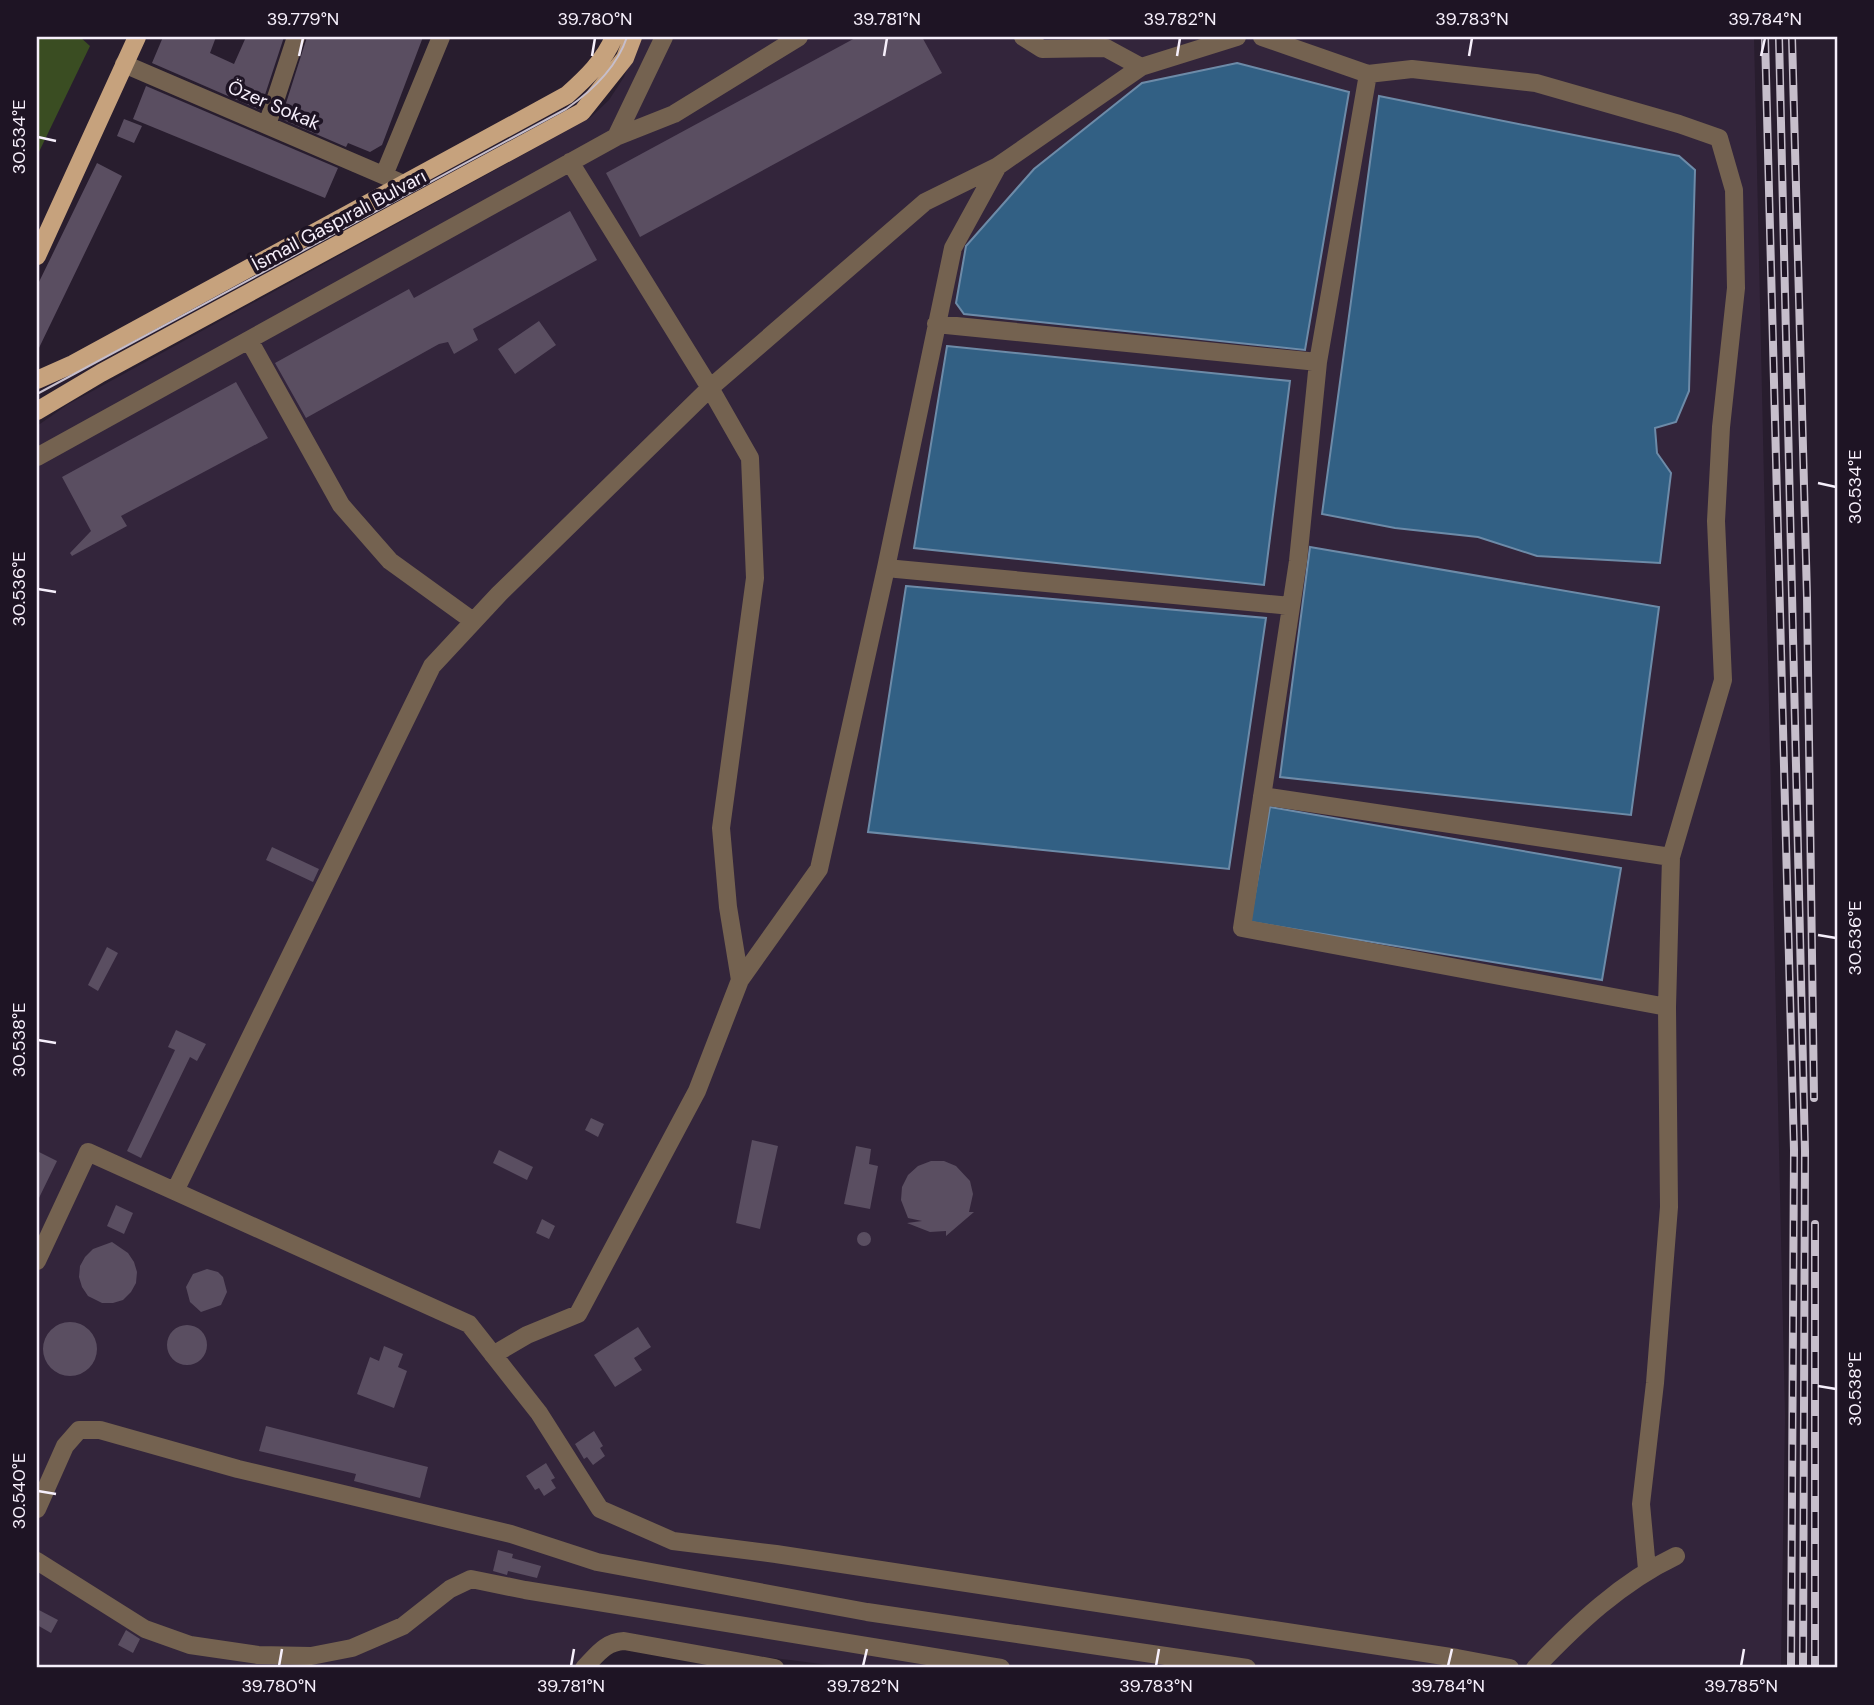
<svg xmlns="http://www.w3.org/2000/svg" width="1874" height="1705" viewBox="0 0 1874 1705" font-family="'DM Sans',sans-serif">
  <rect width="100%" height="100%" fill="#281d2e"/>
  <!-- built -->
  <path fill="#33253b" d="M639,37h1115l31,1379 -4,252h-928l-246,-31 -27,31h-543v-1242l30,-21 523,-287 19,-18 15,-23z"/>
  <!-- green -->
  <path fill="#3a4d22" d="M37,37h43l10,9 -53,110z"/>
  <!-- water -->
  <path fill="#326084" stroke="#6d8ba8" stroke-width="2" d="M1237,63l112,29 -44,258 -341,-36 -8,-11 10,-57 68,-77 108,-86z
    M1379,96l300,60 16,14 -6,221 -13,31 -21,6 2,25 14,20 -11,90 -123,-7 -59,-19 -83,-9 -73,-14z
    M947,346l343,35 -26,204 -350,-37z
    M1310,547l349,60 -28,208 -351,-38z
    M906,586l360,32 -37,251 -361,-37z
    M1270,807l351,61 -19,112 -352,-58z"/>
  <!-- building -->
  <path fill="#5a4e61" d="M163,37h53l-6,16 24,11 12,-27h38l-24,73 -108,-47z
    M307,37h116l-41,108 -12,7 -22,-9 -2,4 -65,-28z
    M857,37h65l20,36 -302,164 -34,-64z
    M146,86l192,82 -13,30 -192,-79z
    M124,119l18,7 -8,17 -17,-7z
    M97,163l25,13 -85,176v-66z
    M570,211l27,49 -124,69 5,11 -24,14 -6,-12 -9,2 -133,74 -31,-55 134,-74 5,9z
    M539,321l17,24 -41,29 -17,-25z
    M236,382l32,56 -147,78 6,10 -55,30 -2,-3 21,-22 -29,-54z
    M272,847l47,22 -6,13 -47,-22z
    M107,947l11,6 -20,38 -10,-6z
    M176,1030l30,14 -9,17 -7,-4 -49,101 -14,-7 48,-101 -7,-3z
    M591,1118l13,6 -6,13 -13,-7z
    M752,1140l26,6 -18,83 -24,-6z
    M856,1146l15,3 -2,15 9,2 -8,43 -26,-5z
    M499,1150l34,17 -6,13 -34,-17z
    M37,1151l20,10 -20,41z
    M931,1161h13l12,5 14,15 3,13 -4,18h5l-28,24v-5l-16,1 -23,-9 15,-2 -14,-3 -7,-18 1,-13 6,-12 10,-9z
    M116,1205l17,8 -9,21 -17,-8z
    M542,1219l13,7 -6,13 -13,-6z
    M857 1239a7 7 0 1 1 14 0a7 7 0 1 1-14 0Z
    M112,1242l16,11 6,9 3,10 -1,11 -5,9 -8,8 -10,3h-11l-14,-7 -6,-9 -3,-10 1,-11 5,-9 8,-8z
    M207,1269l11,3 5,5 4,15 -6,13 -20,7 -11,-10 -4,-15 7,-13z
    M43 1349a27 27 0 1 1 54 0a27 27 0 1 1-54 0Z
    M167 1345a20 20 0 1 1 40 0a20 20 0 1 1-40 0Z
    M638,1327l13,20 -17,11 8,12 -27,17 -21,-32z
    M384,1346l19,8 -5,13 9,4 -13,37 -37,-14 13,-37 9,4z
    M266,1426l162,41 -8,31 -66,-17 2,-7 -97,-23z
    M594,1431l9,15 -3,2 5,8 -12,9 -6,-8 -3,2 -9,-15z
    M546,1463l9,15 -4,2 5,8 -12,8 -5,-8 -4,2 -9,-14z
    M498,1550l15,4 -1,4 29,8 -4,12 -29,-7 -1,4 -14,-4z
    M37,1609l21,11 -7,13 -14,-8z
    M126,1630l14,9 -7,14 -15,-8z"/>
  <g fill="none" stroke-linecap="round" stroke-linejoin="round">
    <!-- minor -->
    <path stroke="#746250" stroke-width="18" d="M1023,37l19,12 64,-1 35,19
      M1262,37l106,37 44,-5 124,14 143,41 40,14 15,52 2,98 -15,139 -5,94 7,159 -52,177
      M124,64l282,121
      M1368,74l-50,288 -20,199 -56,367 425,79
      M267,125l29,-88
      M616,137l58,-23 125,-77
      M570,162l140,226 40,70 5,120 -34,250 7,79 12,73
      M384,175l57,-138
      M936,324l382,38
      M249,340l92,165 49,56 83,60
      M37,457l579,-320 48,-100
      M886,568l405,38
      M1262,796l409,61 -4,150 2,200 -14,176 -14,121 6,65
      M175,1191l257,-525 67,-72 211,-206 215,-186 73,-36
      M37,1261l51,-109 381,172 70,89 61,96 73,32 103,13 681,104 53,10
      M493,1355l34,-20 51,-21 119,-223 43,-111 79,-111 67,-301 67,-320 45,-82 143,-99 96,-30
      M37,1509l28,-63 14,-16h21l138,39 273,65 86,28 270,50 380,56
      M37,1561l108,68 45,16 68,10 53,1 41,-8 51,-22 47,-37 21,-10 54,11 476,78
      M584,1668c13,-13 21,-26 40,-27l151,27
      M1535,1668c41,-43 86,-86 141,-112"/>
    <!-- major -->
    <path stroke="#c6a27d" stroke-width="18" d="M37,256l100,-219
      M37,380l36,-16 494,-269c19,-17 37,-34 47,-58
      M37,411l64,-38 481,-261 43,-54 8,-21"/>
    <!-- tram -->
    <path stroke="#c6becb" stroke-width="2" d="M37,394l529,-285c26,-18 51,-42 61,-72"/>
    <!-- rail casing -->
    <g stroke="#c6becb" stroke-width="8">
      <path id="rail" d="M1765,37l29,1113 -3,518
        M1779,37l26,1114 -2,517
        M1792,37l15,560 7,501
        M1815,1224v444"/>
    </g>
    <!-- rail -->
    <use href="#rail" stroke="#1e1424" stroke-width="5" stroke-dasharray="16" stroke-linecap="butt"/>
  </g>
  <!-- ticks -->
  <path fill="none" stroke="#f6effb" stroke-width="2.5" d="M299,56l4,-18M592,56l3,-18M884,56l3,-18M1177,56l3,-18M1469,56l3,-18M1761,56l4,-18M38,137l18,4M1818,483l18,4M38,589l18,3M1818,935l18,3M38,1040l18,3M1818,1386l18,3M38,1491l18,3M279,1666l3,-17M571,1666l3,-17M863,1666l4,-17M1156,1666l3,-17M1448,1666l4,-17M1741,1666l3,-17"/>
  <g text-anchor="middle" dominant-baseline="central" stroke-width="7" stroke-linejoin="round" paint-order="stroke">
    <!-- street labels -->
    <g font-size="19" fill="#f6effb" stroke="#1e1424">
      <text transform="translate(274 105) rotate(23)">Özer Sokak</text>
      <text transform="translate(339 220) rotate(-28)">İsmail Gaspıralı Bulvarı</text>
    </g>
  </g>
  <!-- border -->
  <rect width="1874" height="1705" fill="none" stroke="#1e1424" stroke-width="77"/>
  <rect x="38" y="38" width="1798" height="1628" fill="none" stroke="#f6effb" stroke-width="2.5"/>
  <g font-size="18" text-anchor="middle" fill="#f6effb">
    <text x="303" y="25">39.779°N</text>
    <text x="595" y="25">39.780°N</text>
    <text x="887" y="25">39.781°N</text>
    <text x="1180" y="25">39.782°N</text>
    <text x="1472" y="25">39.783°N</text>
    <text x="1765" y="25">39.784°N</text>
    <text transform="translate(19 137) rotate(-90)" y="6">30.534°E</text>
    <text transform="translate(1855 487) rotate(-90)" y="6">30.534°E</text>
    <text transform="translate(19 589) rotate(-90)" y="6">30.536°E</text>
    <text transform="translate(1855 938) rotate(-90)" y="6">30.536°E</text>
    <text transform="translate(19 1040) rotate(-90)" y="6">30.538°E</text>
    <text transform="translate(1855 1389) rotate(-90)" y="6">30.538°E</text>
    <text transform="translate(19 1491) rotate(-90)" y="6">30.540°E</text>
    <text x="279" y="1692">39.780°N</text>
    <text x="571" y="1692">39.781°N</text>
    <text x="863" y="1692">39.782°N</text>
    <text x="1156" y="1692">39.783°N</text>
    <text x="1448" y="1692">39.784°N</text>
    <text x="1741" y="1692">39.785°N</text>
  </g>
</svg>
